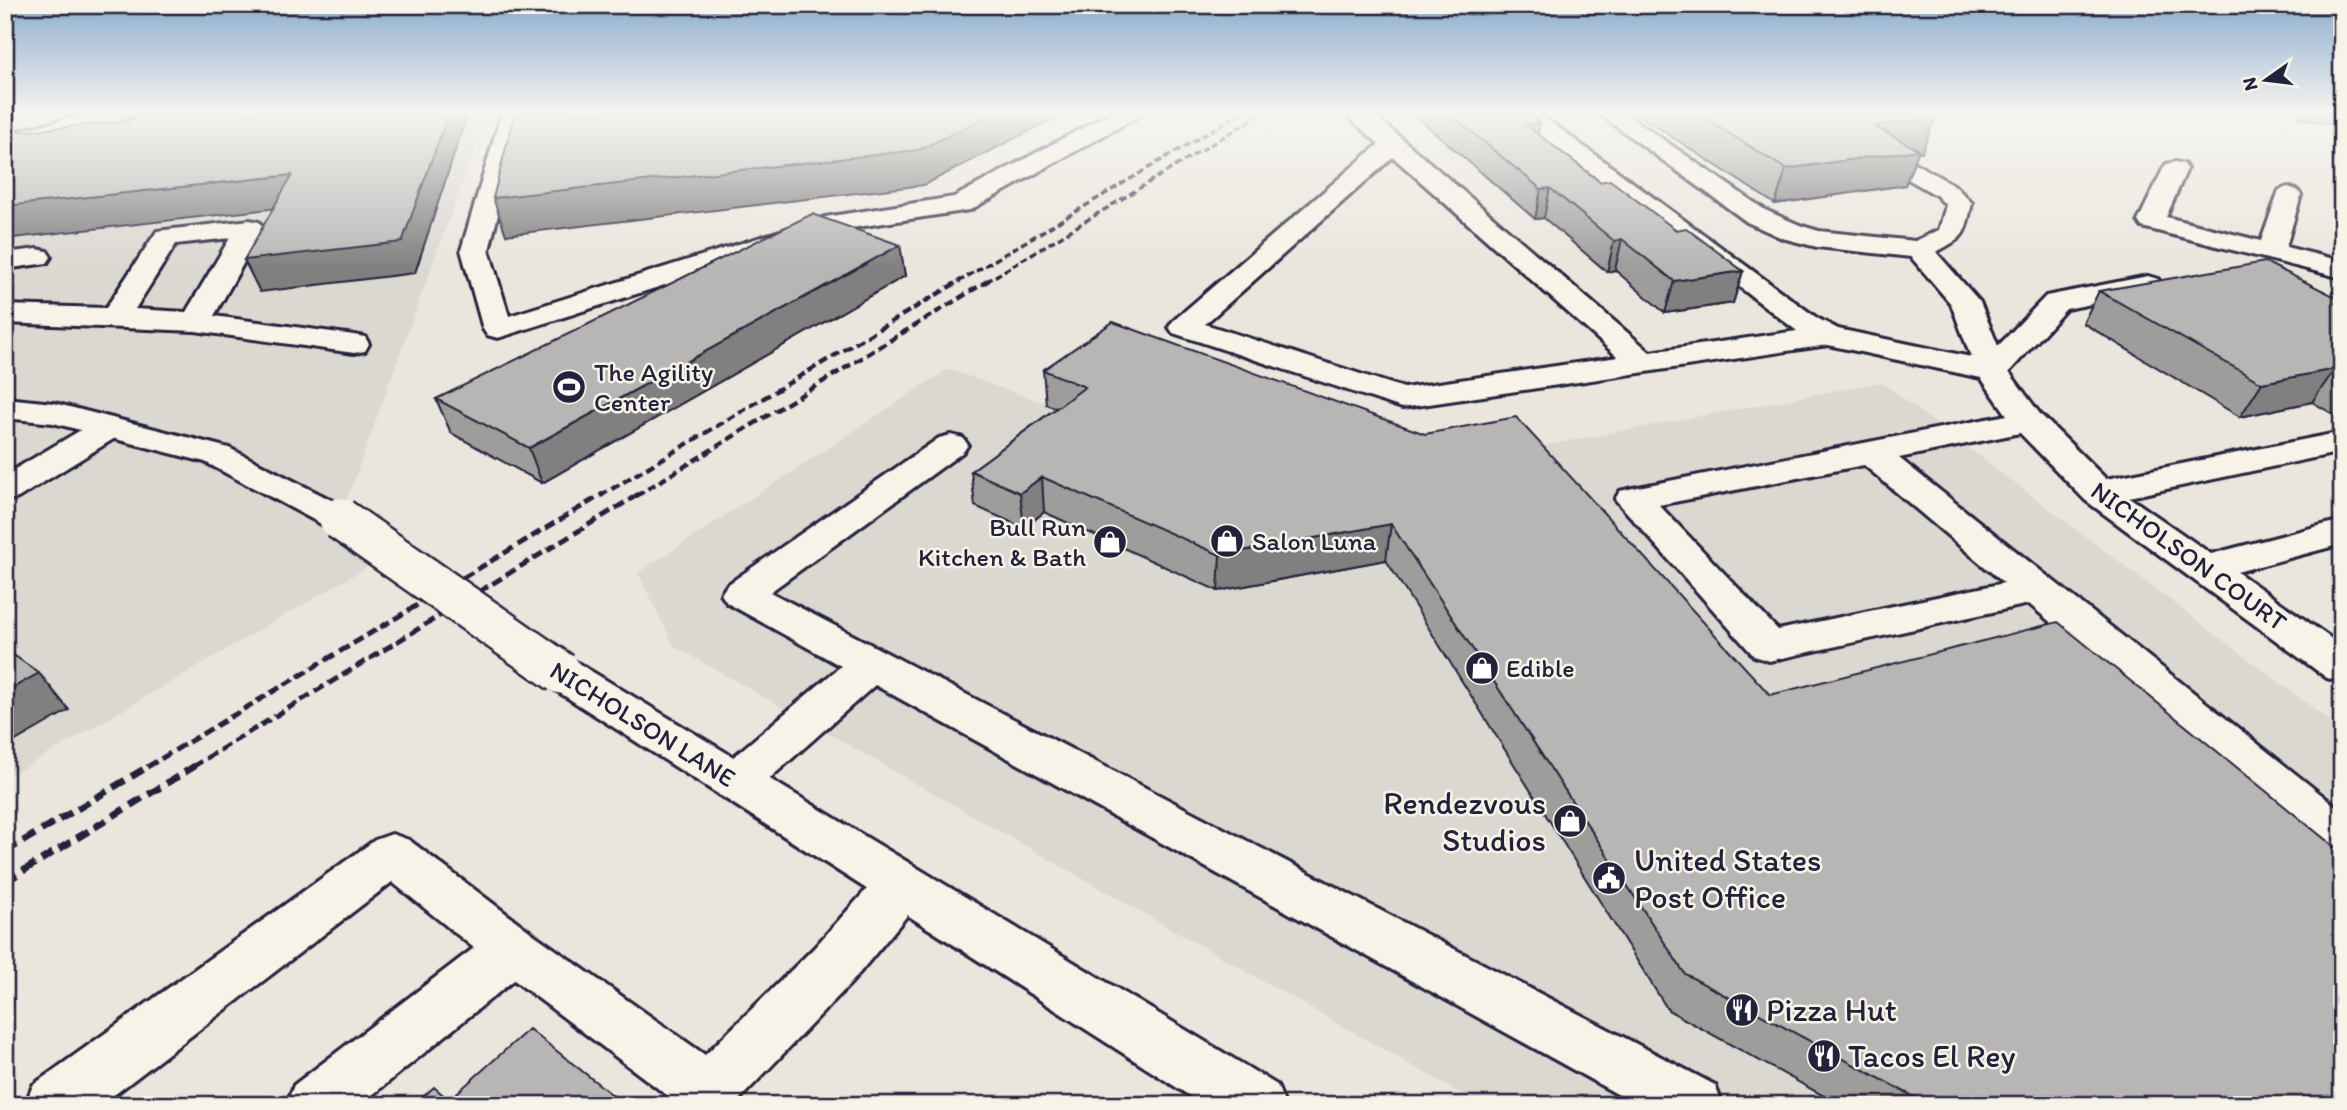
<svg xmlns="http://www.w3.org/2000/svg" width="2347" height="1110" viewBox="0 0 2347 1110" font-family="Itim,sans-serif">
  <rect width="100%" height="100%" fill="#eae6de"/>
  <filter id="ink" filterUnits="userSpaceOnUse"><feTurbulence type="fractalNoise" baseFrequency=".0143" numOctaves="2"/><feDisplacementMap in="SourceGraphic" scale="14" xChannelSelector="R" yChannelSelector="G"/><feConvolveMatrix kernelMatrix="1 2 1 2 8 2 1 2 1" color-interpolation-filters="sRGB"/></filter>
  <g filter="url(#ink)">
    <!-- built -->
    <path fill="#dbd8d2" d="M64,112h424l-148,407 48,36 -383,224v-651z
      M1114,355l306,114 461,-87 461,348v375h-861l-807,-459 -36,-73 310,-204 98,35z"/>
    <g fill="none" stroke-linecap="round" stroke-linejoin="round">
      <!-- minor casing -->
      <g stroke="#22223b" stroke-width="6">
        <path id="minor" d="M96,112h36l-3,5 -62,18 -62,13v-14z
          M502,112h22l-35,138 20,66 316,-99 129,-20 158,-85h28l-3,5 -167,93 -132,20 -340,108 -11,-3 -4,-6 -22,-79z
          M1351,112h23l-1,2 277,238 147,-21 -286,-219h26l280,206 21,11 133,28 -20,-53 -40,-47 -94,-10 -35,-9 -35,-16 -150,-110h26l142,98 37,16 17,5 96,10 24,-11 7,-25 -10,-10 -138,-78 -3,-5h28l131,73 18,18c-8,33 -5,33 -36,49l44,50 18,44 48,-50 102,-20 10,3 4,6 -4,6 -92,18 -57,63 31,42 66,65 236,-47v20l-213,45 82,57 131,-34v24l-105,28 105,74v36l-15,-4 -242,-178 -65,-67 -121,25 443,353v48l-17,-6 -296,-249 -260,57 -15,-5 -139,-157 5,-8 13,-3 374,-73 -26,-37 -153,-33 -426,63 -229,-75 -4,-6 4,-6 206,-177 -27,-24 -3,-5zM1393,157l225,200 -214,31 -199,-64zM1864,465l140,118 -226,47 -119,-125z
          M2175,162l9,2 3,5 -21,48 95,24 18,-51 9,-3 9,3 4,5 -15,52 56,14v17l-200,-51 -4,-6 25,-52 3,-5z
          M250,220l9,2 4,6 -49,88 140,19 11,2 4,7 -4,7 -11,2 -159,-22 -190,-8v-18l101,3 51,-77zM230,238l-44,74 -51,-3 41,-65z
          M37,249l10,2 4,6 -4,6 -42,6v-16z
          M108,418l12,3 5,7 -5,7 -102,63 -13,3v-26l91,-54z
          M951,435l12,3 5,7 -5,7 -193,140 945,493 8,20h-86l-762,-420 -124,110 -16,5 -16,-5 -7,-13 7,-13 122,-103 -114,-63 -6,-9 6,-9 212,-147z
          M392,834l17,6 123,93 173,122 108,-106 71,-79 18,-6 18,6 7,15 -7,15 -69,83 -117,122h-54l-166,-125 -154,125h-74l8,-20 180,-137 -82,-66 -291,223h-76l8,-20 342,-245z"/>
      </g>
      <!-- major casing -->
      <g stroke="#22223b" stroke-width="6">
        <path id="major" d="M5,398l49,5 175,45 124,63 6,8 -6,8 -13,4 -13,-4 -122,-65 -152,-39 -48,-5z
          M561,658l15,4 701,423 8,20h-81l-658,-421 -6,-11 6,-11z"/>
      </g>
      <!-- minor -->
      <use href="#minor" fill="#f7f3e8" fill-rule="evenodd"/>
      <!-- major -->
      <use href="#major" fill="#f7f3e8" fill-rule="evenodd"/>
      <!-- rail-far3 -->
      <path stroke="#22223b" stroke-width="3.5" stroke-dasharray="7 3.5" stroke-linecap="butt" d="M958,282l284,-170
        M986,282l278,-170"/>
      <!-- rail-far2 -->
      <path stroke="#22223b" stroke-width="4.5" stroke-dasharray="9 4.5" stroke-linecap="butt" d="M600,496l361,-216
        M636,496l353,-216"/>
      <!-- rail-far1 -->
      <path stroke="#22223b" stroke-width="5" stroke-dasharray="11 5" stroke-linecap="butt" d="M147,767l456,-273
        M192,767l447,-273"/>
      <!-- rail -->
      <path stroke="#22223b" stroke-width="7" stroke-dasharray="14 7" stroke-linecap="butt" d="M5,852l144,-86
        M5,882l190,-116"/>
      <!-- major-bridge casing -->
      <g stroke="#22223b" stroke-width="46" stroke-linecap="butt">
        <path id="major-bridge" d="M340,519l221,154"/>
      </g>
      <!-- major-bridge -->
      <use href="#major-bridge" stroke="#f7f3e8" stroke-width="41"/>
    </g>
    <!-- wall -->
    <path fill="#9e9d9c" stroke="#22223b" stroke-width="2" d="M1411,112h114l15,11 -2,11 62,48 143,89 -10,32 -68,10 -50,-43 -8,2 -63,-54 -9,1z
      M1634,112h298l-10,40h-4l-13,33 -130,19z
      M2300,112h42v14l-43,-8z
      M2342,228v19l-10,-3z
      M900,245l5,31 -363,207 -91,-50 -15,-34z
      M2099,291l243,9v116l-4,1 -26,-15 -72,15 -157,-94z
      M1113,322l657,373 572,410h-502l-172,-95 -282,-450 -168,31 -174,-79 -20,16 -49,-22 -4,-35 85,-63 -10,-4 -3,-34z"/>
    <!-- shaded-wall -->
    <path fill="#817f7f" stroke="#22223b" stroke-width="2" d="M449,112h19l-53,161 -155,19 -16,-32z
      M997,112h69l-142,73 -418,50 -13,-37z
      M1919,112h13l-2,6h5l-13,34h-4l-13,33 -130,19 11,-35 88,-43z
      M1540,123l-6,28 -8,-26z
      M292,175l13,30 -300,34v-33z
      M1550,188l-6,30 -9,1 6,-30z
      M1622,239l-7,31 -8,2 7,-31z
      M900,245l5,31 -363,207 -13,-35z
      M1743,271l-10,32 -68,10 9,-32z
      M2335,369l-23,33 -72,15 22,-34z
      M1042,477l2,35 -20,16 -4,-35z
      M1391,524l-5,36 -168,31 2,-36z
      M39,673l30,37 -64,37v-55z"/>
    <!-- building -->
    <path fill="#b8b6b5" stroke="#22223b" stroke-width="2" d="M138,112h311l-47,130 -158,18 48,-85 -287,31v-73l125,-12z
      M515,112h482l-78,38 -426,48z
      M1447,112h78l15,11 -14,2 74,57 10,-2 66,50 10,-2 57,43 -69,10 -52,-42 -8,2 -64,-53 -9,1z
      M1695,112h229l11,6 -61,8 45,24 -133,19z
      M812,214l88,31 -371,203 -93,-49z
      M2265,262l77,38v72l-7,-3 -73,14 -163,-92z
      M1113,322l312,112 91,-17 254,278 288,-73 284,231v252h-413l-244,-131 -294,-450 -171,31 -178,-78 -22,16 -49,-22 114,-84 -42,-17z
      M5,649l34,24 -34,19z
      M529,1029l96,76h-211l20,-18 15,13z"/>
  </g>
  <!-- sky -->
  <linearGradient id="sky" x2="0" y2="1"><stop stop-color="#8dadce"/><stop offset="0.42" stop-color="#f6f4f0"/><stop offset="1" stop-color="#f6f4f0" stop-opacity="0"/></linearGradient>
  <rect width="2347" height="268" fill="url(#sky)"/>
  <!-- icons -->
  <defs>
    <g id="stadium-disc" transform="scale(1.75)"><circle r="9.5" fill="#22223b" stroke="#f7f3e8"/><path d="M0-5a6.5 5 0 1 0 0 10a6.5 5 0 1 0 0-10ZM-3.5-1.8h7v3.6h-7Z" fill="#fff"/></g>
    <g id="shop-disc" transform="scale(1.75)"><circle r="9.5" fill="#22223b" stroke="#f7f3e8"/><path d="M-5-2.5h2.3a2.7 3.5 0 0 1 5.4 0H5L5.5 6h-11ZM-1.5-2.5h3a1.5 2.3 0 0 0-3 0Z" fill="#fff"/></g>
    <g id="civic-disc" transform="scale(1.75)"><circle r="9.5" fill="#22223b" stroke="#f7f3e8"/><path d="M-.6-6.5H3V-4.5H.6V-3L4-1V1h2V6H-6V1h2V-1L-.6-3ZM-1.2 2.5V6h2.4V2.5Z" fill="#fff"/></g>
    <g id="restaurant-disc" transform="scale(1.75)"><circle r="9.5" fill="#22223b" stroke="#f7f3e8"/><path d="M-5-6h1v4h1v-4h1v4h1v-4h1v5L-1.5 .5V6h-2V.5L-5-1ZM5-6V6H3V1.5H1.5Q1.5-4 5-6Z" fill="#fff"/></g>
  </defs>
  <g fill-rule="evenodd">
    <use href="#stadium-disc" x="569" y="387"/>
    <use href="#shop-disc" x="1227" y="541"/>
    <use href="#shop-disc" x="1110" y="542"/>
    <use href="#shop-disc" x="1482" y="668"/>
    <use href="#shop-disc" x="1570" y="821"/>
    <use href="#civic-disc" x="1609" y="878"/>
    <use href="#restaurant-disc" x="1742" y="1010"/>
    <use href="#restaurant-disc" x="1824" y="1056"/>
  </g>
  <g text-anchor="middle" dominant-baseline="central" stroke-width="5" stroke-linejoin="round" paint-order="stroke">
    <!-- poi labels -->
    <g font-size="26" fill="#22223b" stroke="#f7f3e8" text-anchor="start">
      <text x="594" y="372">The Agility<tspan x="594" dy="30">Center</tspan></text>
      <text x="1086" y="527" text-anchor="end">Bull Run<tspan x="1086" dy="30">Kitchen &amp; Bath</tspan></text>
      <text x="1252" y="541">Salon Luna</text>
      <text x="1506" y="668">Edible</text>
    </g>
    <!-- street labels -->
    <g font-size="26" fill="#22223b" stroke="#f7f3e8">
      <text transform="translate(2189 556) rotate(36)">NICHOLSON COURT</text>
      <text transform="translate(643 724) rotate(32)">NICHOLSON LANE</text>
    </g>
    <!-- near-poi labels -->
    <g font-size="32" fill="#22223b" stroke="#f7f3e8" text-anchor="start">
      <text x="1546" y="803" text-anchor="end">Rendezvous<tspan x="1546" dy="37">Studios</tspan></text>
      <text x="1634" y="860">United States<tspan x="1634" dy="37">Post Office</tspan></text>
      <text x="1766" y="1010">Pizza Hut</text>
      <text x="1848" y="1056">Tacos El Rey</text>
    </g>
  </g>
  <!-- margin -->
  <rect width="2347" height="1110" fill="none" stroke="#f7f3e8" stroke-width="28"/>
  <rect x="14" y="14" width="2319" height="1082" fill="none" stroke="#22223b" stroke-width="2.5" filter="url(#ink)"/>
  <!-- north arrow -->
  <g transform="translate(2266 80) rotate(256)" stroke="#f7f3e8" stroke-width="5" paint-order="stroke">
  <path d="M0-5L12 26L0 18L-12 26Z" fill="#22223b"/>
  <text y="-10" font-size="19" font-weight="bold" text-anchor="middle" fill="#22223b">N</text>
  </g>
</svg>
